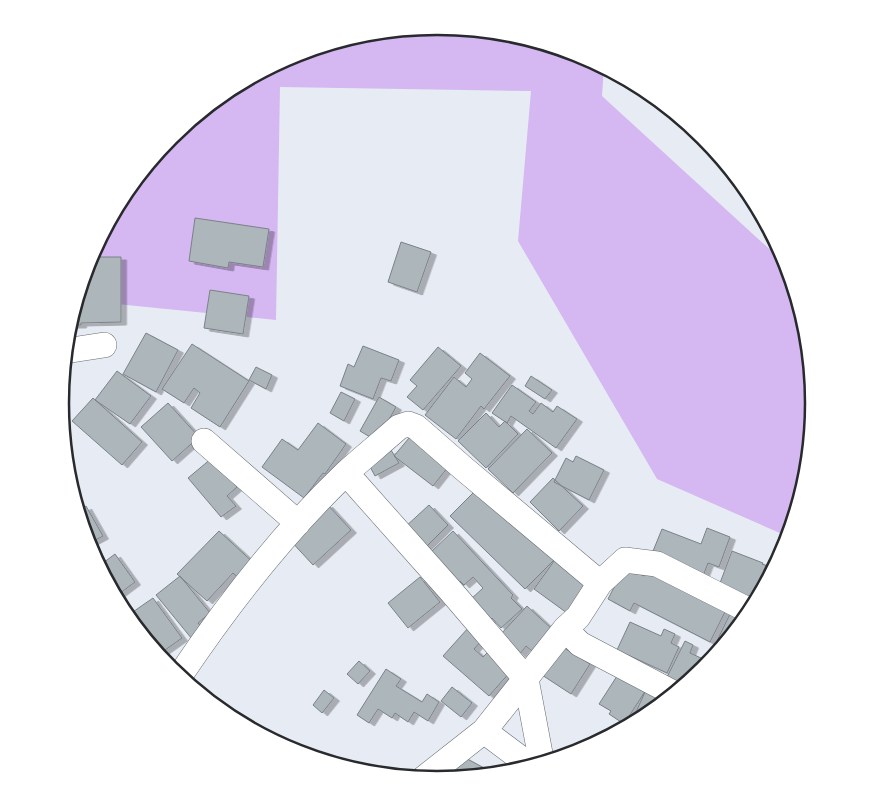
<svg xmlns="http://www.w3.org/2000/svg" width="875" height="807" viewBox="0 0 875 807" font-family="'Roboto Condensed',sans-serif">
  <defs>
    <filter id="shadow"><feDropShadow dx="5.5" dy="3" stdDeviation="0" flood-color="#0004"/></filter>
  </defs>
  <rect width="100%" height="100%" fill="#e7ecf4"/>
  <!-- green -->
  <path fill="#d5b7f2" d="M438,26l73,8 71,21 22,12 -2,29 187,171 19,63 7,74 -8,73 -18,60 -132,-58 -139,-238 13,-150 -251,-4 -4,233 -199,-20 12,-41 35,-65 47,-57 57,-47 65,-35 71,-22z"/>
  <!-- building -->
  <path fill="#adb6bb" stroke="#7a8287" filter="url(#shadow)" d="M195,218l74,11 -6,38 -34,-5 -1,6 -39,-7z
    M401,242l30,10 -14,40 -29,-10z
    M90,257h31v65l-40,1v2h-12z
    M210,290l39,6 -6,38 -39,-6z
    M146,333l32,17 -22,42 -33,-18z
    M192,344l57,37 -29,46 -29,-19 9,-15 -6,-5 -10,15 -22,-14z
    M363,346l36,14 -8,21 -10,-3 -8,21 -33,-13 8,-22 6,3z
    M438,347l23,19 -38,44 -16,-13 10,-11 -7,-6z
    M480,353l30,23 -26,33 -3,-3 -25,33 -31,-24 29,-38 12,10 6,-8 -7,-6z
    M256,367l16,8 -6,14 -17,-9z
    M117,371l34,25 -21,28 -35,-24z
    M531,376l21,14 -7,9 -20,-13z
    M512,385l24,17 -7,9 4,3 8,-11 12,9 4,-6 20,13 -21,29 -45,-32 -4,7 -15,-10z
    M341,392l14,7 -11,22 -14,-8z
    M379,397l17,10 -19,34 -17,-10z
    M93,398l49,44 -20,23 -50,-44z
    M168,403l31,34 -27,24 -31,-34z
    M486,413l13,14 6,-6 13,13 -32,34 -28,-27z
    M318,423l28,21 -21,30 -2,-1 -19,25 -42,-31 20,-28 16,11z
    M527,429l25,24 -39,40 -25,-24z
    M414,432l38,30 -19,24 -39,-30z
    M391,450l8,13 -24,13 -7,-13z
    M576,456l28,14 -15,30 -35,-18 12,-24 7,4z
    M212,458l25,29 -10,9 9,10 -15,11 -33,-39z
    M553,478l30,28 -24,25 -29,-29z
    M479,487l75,73 -29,29 -75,-73z
    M327,504l24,26 -38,35 -24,-26z
    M429,505l19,20 -24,24 -20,-21z
    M86,506l17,30 -15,8 -10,-33z
    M707,528l23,9 -11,30 -11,-4 -5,13 -52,-20 11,-27 39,15z
    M219,531l38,35 -14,16 -10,-9 -26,28 -30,-27z
    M453,531l60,64 -2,3 11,11 -21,19 -9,-10 -3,3 -19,-21 13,-12 -10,-11 -9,8 -4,-4 -2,2 -28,-30z
    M732,551l31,12 -1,1 13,5 -20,36 -38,-14z
    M115,554l20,28 -20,15 -16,-31z
    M557,557l33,23 -23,33 -33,-24z
    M625,566l19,10 3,-6 79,40 -16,32 -76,-39 -4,8 -22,-12z
    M180,576l30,37 -12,10 6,7 -12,9 -36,-44z
    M420,577l20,25 -32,26 -20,-25z
    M153,598l29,40 -24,17 -31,-39z
    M527,606l26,24 -20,22 -7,-6 -6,8 -20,-19z
    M731,612l15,7 -31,38 -5,-2z
    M630,622l31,14 3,-7 11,5 -4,9 8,4 -12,26 -50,-23z
    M469,627l14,12 -9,10 9,8 6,-6 22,20 -22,25 -46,-40z
    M685,641l8,4 -3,8 11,5 -13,25 -2,3 -19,-9z
    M561,646l29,18 -19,30 -29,-19z
    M702,660l8,3 -15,15z
    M359,661l11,10 -12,13 -11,-10z
    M386,669l15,10 -5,7 26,16 5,-8 12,8 -11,19 -14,-9 -6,10 -13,-9 -3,5 -14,-9 -9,14 -12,-8z
    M619,673l27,17 -22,34 -15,-10 2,-3 -12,-7z
    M452,687l20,16 -11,14 -20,-16z
    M324,690l10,8 -12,15 -9,-8z
    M645,692l21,9 -19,16 -13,7 -3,-1z
    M460,755l37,20 -50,5z"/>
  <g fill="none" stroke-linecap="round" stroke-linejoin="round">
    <!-- minor casing -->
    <g stroke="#686c73" stroke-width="26">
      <path id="minor" d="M65,351l39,-6
        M204,441l94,82
        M346,473l104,117 76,89 16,85
        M600,583l25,-23 32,4 95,48
        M179,677c49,-73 104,-144 168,-205 17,-15 35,-30 52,-45l9,-3 8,3 47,41 137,115 -22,34 -13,12 15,15 95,50
        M532,767l-48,-36 81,-102
        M423,779l61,-48"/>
    </g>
    <!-- minor -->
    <use href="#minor" stroke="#fff" stroke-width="25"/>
  </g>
  <!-- crop -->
  <path d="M0 0H875V807H0ZM69 403a368 368 0 1 1 736 0a368 368 0 1 1-736 0Z" fill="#fff" fill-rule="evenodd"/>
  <path fill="none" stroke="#282a2d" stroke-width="2.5" d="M69 403a368 368 0 1 1 736 0a368 368 0 1 1-736 0Z"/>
</svg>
